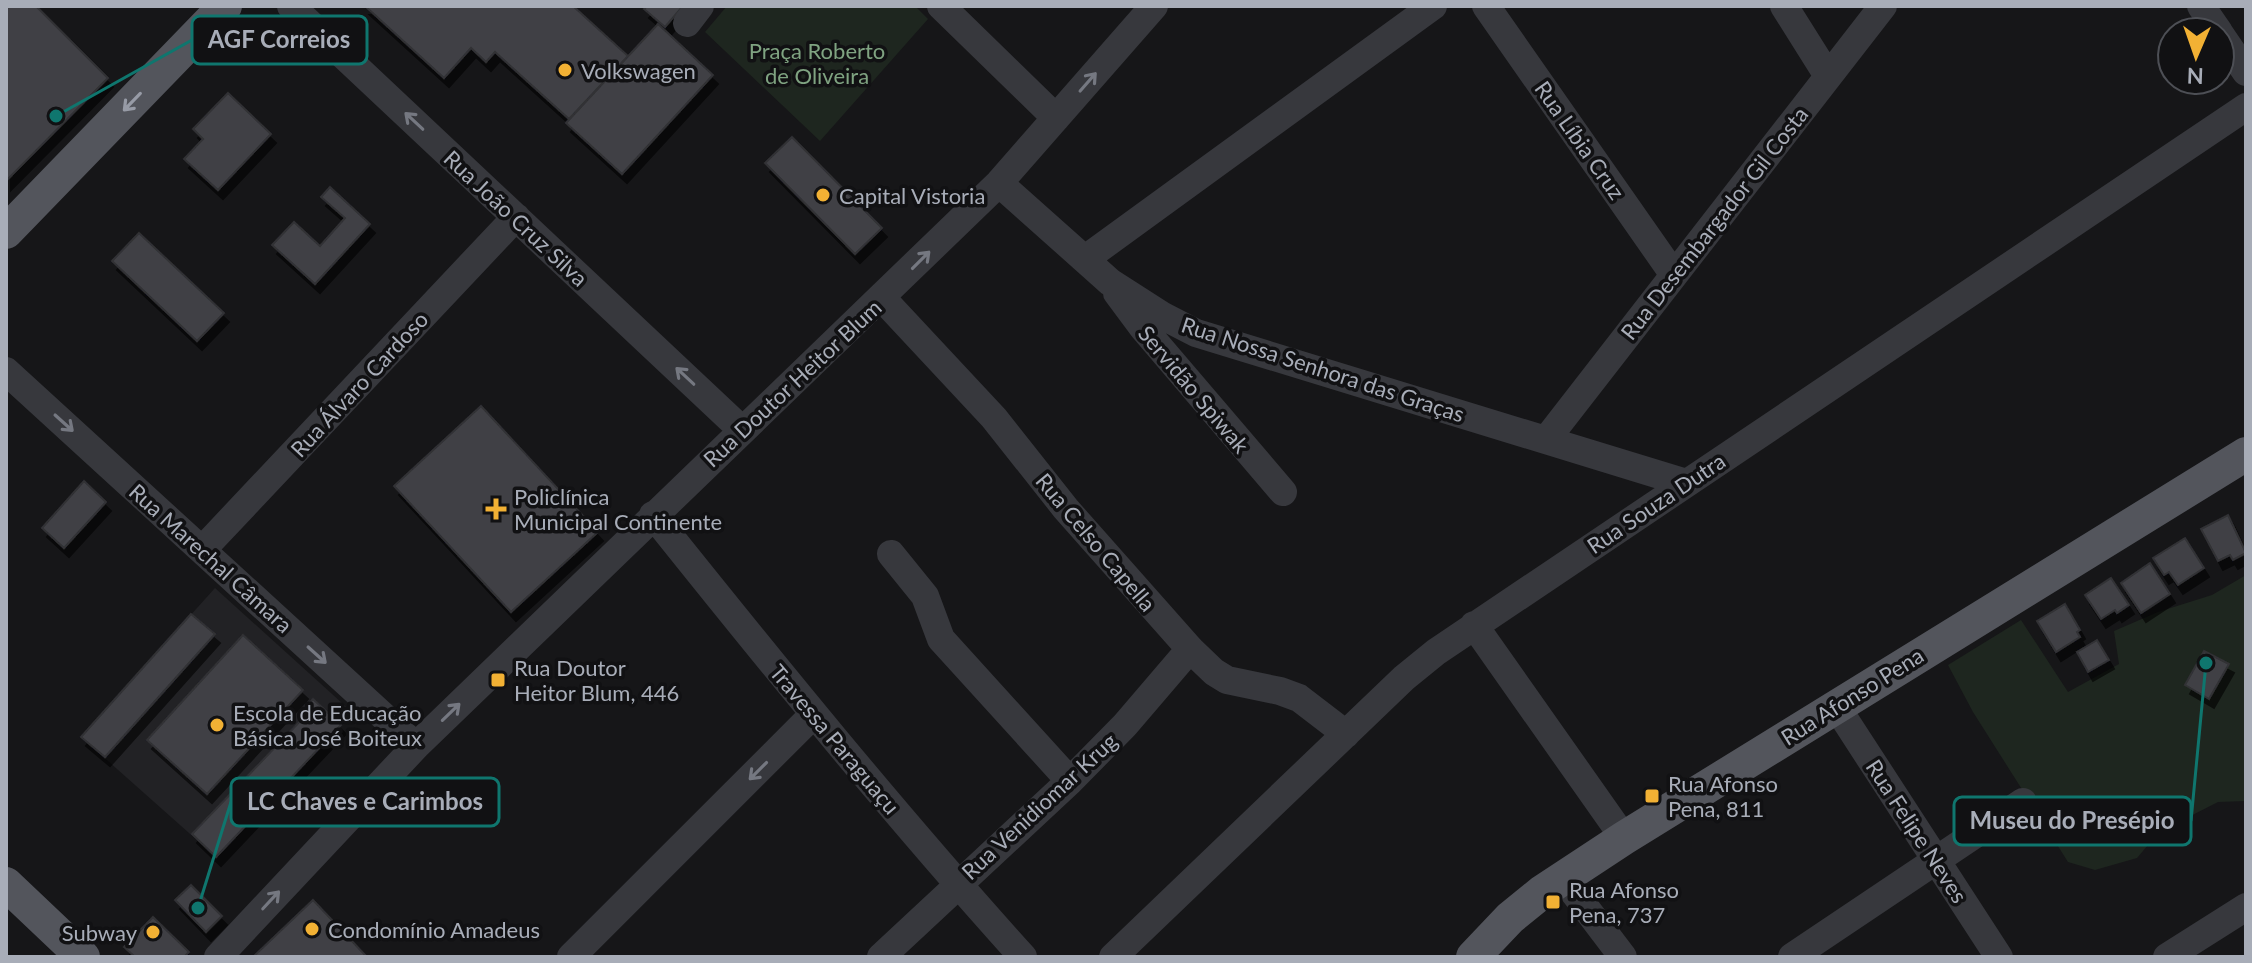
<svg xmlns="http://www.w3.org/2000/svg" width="2252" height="963" viewBox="0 0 2252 963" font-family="Lato,sans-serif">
  <defs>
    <filter id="shadow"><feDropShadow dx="5" dy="9" stdDeviation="0" flood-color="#0009"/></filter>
  </defs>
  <rect width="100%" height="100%" fill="#161618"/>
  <!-- built -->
  <path fill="#222225" d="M215,588l138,125 -137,144 -135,-120z"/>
  <!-- green -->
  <path fill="#1e261f" d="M727,6h188l13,13 -108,122 -115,-109z
    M2246,575v226l-28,1 -59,30 -22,26 -42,12 -27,-8 -95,-150 -25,-47 73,-45 47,72 51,-28 -5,-33 44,-19 54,-17z"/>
  <!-- building -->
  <path fill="#404145" stroke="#303034" stroke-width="2" filter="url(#shadow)" d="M6,6h30l72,72 -102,103z
    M365,6h208l55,50 -59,63 -74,-67 -9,10 -15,-14 -27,30z
    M647,6h36l-18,21 -21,-18z
    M658,24l55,51 -91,99 -56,-51z
    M228,93l43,41 -53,56 -34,-31 19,-20 -10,-10z
    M792,137l90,91 -27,26 -90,-91z
    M330,187l40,37 -55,60 -43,-39 22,-23 26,24 25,-28 -24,-21z
    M139,233l85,80 -27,28 -85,-80z
    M481,406l117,126 -87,80 -117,-126z
    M84,481l22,21 -42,46 -22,-20z
    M2228,515l18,38 -13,7 -3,-5 -12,6 -17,-32z
    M2185,538l19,30 -26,17 -9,-13 -5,3 -11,-17z
    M2150,563l20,31 -29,19 -20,-30z
    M2111,578l18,27 -12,8 -2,-3 -14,9 -16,-24z
    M2065,604l15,26 -3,2 3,5 -24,15 -19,-31z
    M191,614l24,20 -110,123 -24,-20z
    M243,635l60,55 -96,104 -60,-54z
    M2097,640l12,20 -21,12 -11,-20z
    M2204,651l25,13 -20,35 -24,-14z
    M313,699l28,26 -125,132 -24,-23 116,-121 -4,-4z
    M191,885l31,31 -16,16 -31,-32z
    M313,900l54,57h-114z
    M153,917l36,35 -5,5h-49l-11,-10z"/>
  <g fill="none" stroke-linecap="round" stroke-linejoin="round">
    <!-- minor -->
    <path stroke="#37383d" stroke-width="28" d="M291,6l451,424
      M941,6l115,112
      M1486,6l188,269
      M1784,6l44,70
      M2201,6l18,26
      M687,23l13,-17
      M2220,34l26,38
      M999,183l111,99 53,34 33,17 490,150
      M1085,259l348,-253
      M1117,293l26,35 140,164
      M882,298l112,120 72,91 124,140 24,23 13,8 53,11 19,7 47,36
      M6,371l410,375
      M1546,440l337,-434
      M653,515c120,150 241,299 370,442
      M202,550l314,-333
      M891,554l34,42 16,43 129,142
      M1474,625l150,213
      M1836,706l163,251
      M1563,878l60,79
      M218,957l198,-211 583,-563 155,-177
      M571,957l242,-242
      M881,957l189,-176 55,-56 65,-76
      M1113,957l291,-279 32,-26 810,-545
      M1792,957l231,-155
      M2167,957l79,-50"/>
    <!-- major -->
    <path stroke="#53555c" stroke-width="34" d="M6,232l219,-226
      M6,884l77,73
      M1473,957l37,-39 32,-26 82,-54 622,-384"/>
  </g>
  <!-- one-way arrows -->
  <defs><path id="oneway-shaft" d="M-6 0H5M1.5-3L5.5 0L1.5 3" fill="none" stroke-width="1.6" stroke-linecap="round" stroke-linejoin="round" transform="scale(2)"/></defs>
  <g stroke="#757881">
    <use href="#oneway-shaft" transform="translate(1088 82) rotate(-49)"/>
    <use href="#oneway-shaft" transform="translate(414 121) rotate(-137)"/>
    <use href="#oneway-shaft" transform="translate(921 260) rotate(-45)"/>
    <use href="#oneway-shaft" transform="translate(685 376) rotate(-137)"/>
    <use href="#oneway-shaft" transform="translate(64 423) rotate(42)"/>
    <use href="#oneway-shaft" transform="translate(317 655) rotate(42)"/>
    <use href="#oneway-shaft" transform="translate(451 712) rotate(-44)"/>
    <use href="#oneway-shaft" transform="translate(758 771) rotate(135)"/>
    <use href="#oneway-shaft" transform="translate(271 900) rotate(-47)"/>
  </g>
  <use stroke="#979ba6" href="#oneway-shaft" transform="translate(132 102) rotate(134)"/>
  <!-- markers -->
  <g fill="#f2b134" stroke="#111113" stroke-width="3">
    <circle cx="565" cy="70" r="8"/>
    <circle cx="823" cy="195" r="8"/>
    <path d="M492 497h8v8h8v8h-8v8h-8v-8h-8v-8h8z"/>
    <rect x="490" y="672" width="16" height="16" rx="4"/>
    <circle cx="217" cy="725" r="8"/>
    <rect x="1644" y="788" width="16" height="16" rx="4"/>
    <rect x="1545" y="894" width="16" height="16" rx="4"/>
    <circle cx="312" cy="929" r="8"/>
    <circle cx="153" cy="932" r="8"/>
  </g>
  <g text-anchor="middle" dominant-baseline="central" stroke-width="7" stroke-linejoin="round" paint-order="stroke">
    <!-- park labels -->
    <g font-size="22" fill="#7fa381" stroke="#111113">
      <text x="817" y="50">Praça Roberto<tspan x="817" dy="25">de Oliveira</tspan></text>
    </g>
    <!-- poi labels -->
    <g font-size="22" fill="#a8adb8" stroke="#111113" text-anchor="start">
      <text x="581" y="70">Volkswagen</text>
      <text x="839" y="195">Capital Vistoria</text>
      <text x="514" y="496">Policlínica<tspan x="514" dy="25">Municipal Continente</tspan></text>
      <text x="514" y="667">Rua Doutor<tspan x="514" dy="25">Heitor Blum, 446</tspan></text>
      <text x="233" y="712">Escola de Educação<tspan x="233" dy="25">Básica José Boiteux</tspan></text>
      <text x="1668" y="783">Rua Afonso<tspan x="1668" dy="25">Pena, 811</tspan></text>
      <text x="1569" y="889">Rua Afonso<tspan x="1569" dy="25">Pena, 737</tspan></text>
      <text x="328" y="929">Condomínio Amadeus</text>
      <text x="137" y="932" text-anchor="end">Subway</text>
    </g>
    <!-- street labels -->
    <g font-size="22" fill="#a8adb8" stroke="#111113">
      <text transform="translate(1580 140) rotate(55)">Rua Líbia Cruz</text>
      <text transform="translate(516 218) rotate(43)">Rua João Cruz Silva</text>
      <text transform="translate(1714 223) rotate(-52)">Rua Desembargador Gil Costa</text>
      <text transform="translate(1323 369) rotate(18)">Rua Nossa Senhora das Graças</text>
      <text transform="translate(792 383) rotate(-43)">Rua Doutor Heitor Blum</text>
      <text transform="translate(359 384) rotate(-47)">Rua Álvaro Cardoso</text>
      <text transform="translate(1194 389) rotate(50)">Servidão Spiwak</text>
      <text transform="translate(1656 503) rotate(-34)">Rua Souza Dutra</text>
      <text transform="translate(1096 542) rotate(50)">Rua Celso Capella</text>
      <text transform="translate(211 558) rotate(42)">Rua Marechal Câmara</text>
      <text transform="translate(1852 696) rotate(-32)">Rua Afonso Pena</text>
      <text transform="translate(835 739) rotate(50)">Travessa Paraguaçu</text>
      <text transform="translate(1039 806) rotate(-43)">Rua Venidiomar Krug</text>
      <text transform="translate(1917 831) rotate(57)">Rua Felipe Neves</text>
    </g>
  </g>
  <!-- callouts -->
  <path fill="none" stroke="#0f766e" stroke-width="3" d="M56 116L192 40M198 908L231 802M2206 663L2191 821"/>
  <g fill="#0f766e" stroke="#111113" stroke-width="3">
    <circle cx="56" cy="116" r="8"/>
    <circle cx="198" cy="908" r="8"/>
    <circle cx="2206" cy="663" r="8"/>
  </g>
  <g fill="#111113" stroke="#0f766e" stroke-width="3">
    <rect x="192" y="16" width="175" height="48" rx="8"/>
    <rect x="231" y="778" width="268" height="48" rx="8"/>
    <rect x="1954" y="797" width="237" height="48" rx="8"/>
  </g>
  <g font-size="24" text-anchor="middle" font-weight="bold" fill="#a8adb8">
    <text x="279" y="48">AGF Correios</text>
    <text x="365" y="810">LC Chaves e Carimbos</text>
    <text x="2072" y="829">Museu do Presépio</text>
  </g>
  <!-- border -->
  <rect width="2252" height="963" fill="none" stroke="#a8adb8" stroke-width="16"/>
  <!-- north arrow -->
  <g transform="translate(2196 56) rotate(182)"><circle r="38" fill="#111113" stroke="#4d4f55" stroke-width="2"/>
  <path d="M0-6L14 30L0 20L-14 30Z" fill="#f2b134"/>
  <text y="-12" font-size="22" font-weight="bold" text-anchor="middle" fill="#a8adb8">N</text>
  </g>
</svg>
